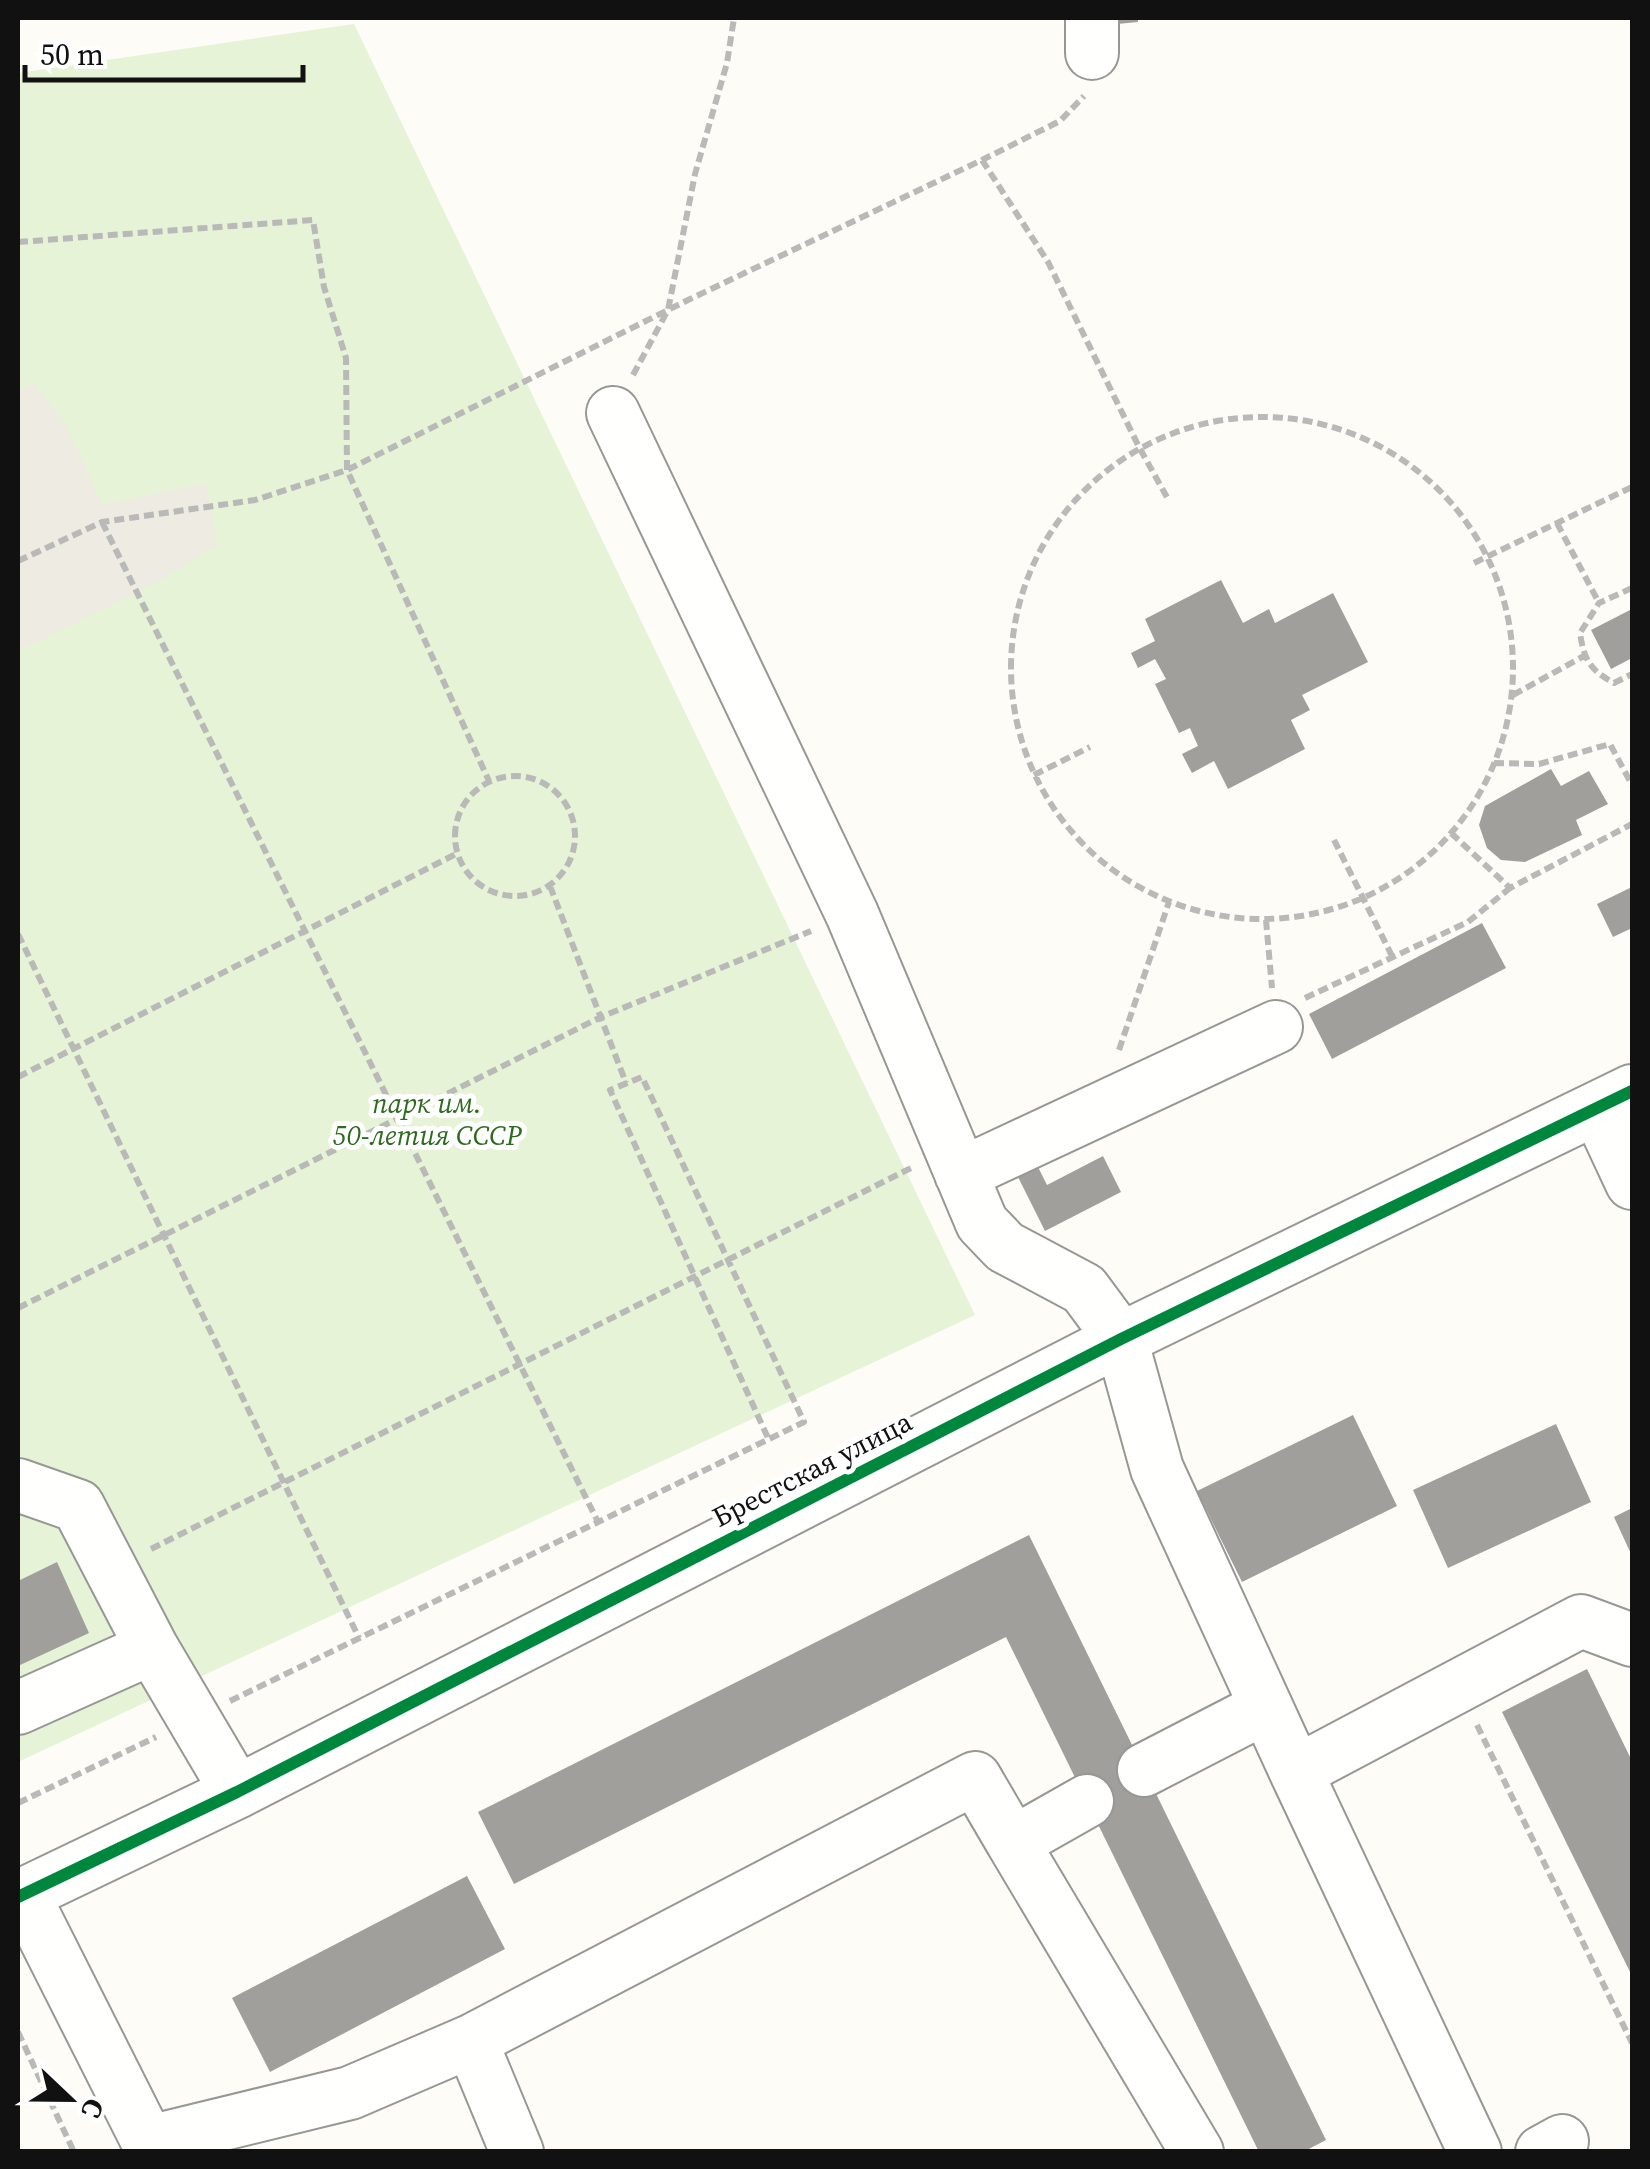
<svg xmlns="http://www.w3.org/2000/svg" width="1650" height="2169" viewBox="0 0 1650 2169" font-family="'Source Serif 4',serif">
  <rect width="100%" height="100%" fill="#fdfcf7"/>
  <!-- green -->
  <path fill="#e7f3d7" d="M354,24l621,1291 -957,447v-1689z"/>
  <!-- plaza -->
  <path fill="#edebe2" d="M34,383l32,42 36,79 104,-20 11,61 -65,40 -134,66v-260z"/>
  <!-- building -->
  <path fill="#a19f9c" d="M1106,18h32v4l-31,3z
    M1221,580l22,43 26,-14 6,14 58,-30 35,69 -66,33 8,15 -19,10 14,29 -77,40 -14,-28 -22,12 -10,-19 16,-8 -8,-18 -11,5 -24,-49 11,-5 -11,-20 -17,9 -7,-15 24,-12 -10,-22z
    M1632,609v49l-21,11 -20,-39z
    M1551,769l10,17 28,-15 19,33 -32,16 6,15 -57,27 -24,-2 -14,-12 -8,-23 6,-19z
    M1632,887v41l-19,9 -16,-33z
    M1482,923l24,45 -174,91 -23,-45z
    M1103,1156l18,36 -76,39 -31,-62 20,-10 13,26z
    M1353,1415l44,91 -155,76 -45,-91z
    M1556,1424l35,78 -143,66 -35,-78z
    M1632,1508v48l-18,-39z
    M1029,1535l297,605 -23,12h-44l-253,-515 -492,247 -36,-72z
    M57,1562l32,71 -71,33v-85z
    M1587,1669l45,92v215l-130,-264z
    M467,1876l38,73 -235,123 -38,-74z"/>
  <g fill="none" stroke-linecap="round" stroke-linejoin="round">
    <!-- minor casing -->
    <g stroke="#979795" stroke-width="56">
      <path id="minor" d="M1092,18v35
        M613,413l239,501 130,309 23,24 79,42 37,50 36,130 139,303 285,-151 51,19
        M1597,1108l35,75
        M961,1174l315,-147
        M18,1485l60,21 74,142 85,144
        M18,1708l134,-60
        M1144,1770l120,-62
        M1296,1772l179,380
        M1013,1843l184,309
        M23,1894l130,258
        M18,1897l219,-105 884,-453 511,-248
        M471,2041l504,-263 38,65 74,-42
        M149,2142l201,-49 121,-52 46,111
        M1542,2152l20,-11"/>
    </g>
    <!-- path -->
    <path stroke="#b9b9b8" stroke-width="6" stroke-dasharray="10 5" stroke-linecap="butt" d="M982,160l66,102 91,185 29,52
      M18,242l295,-22 11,67 22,71 1,112 142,311
      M633,375l35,-65 27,-136 32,-111 7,-45
      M1011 668a251 251 0 1 1 502 0a251 251 0 1 1-502 0Z
      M102,522l496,1000
      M1557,523l42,80
      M18,561l84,-39 153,-22 92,-30 341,-170 294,-140 78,-39 24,-25
      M1474,563l158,-76
      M1632,588l-33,15 -19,30c4,27 10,37 34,50l18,-9
      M1513,695l71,-39
      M1494,763l45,1 71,-20 22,41
      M1034,775l56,-28
      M455 836a60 60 0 1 1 120 0a60 60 0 1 1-120 0Z
      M1451,833l59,55 122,-64
      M1334,840l58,116
      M550,886l76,197
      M1266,920l6,68
      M18,934l341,704
      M1305,998l163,-76 42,-34
      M1119,1050l50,-148
      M18,1077l438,-223
      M18,1308l583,-291 210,-86
      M151,1549l762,-382
      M230,1701l574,-279 -162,-345 -32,13 158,348
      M1477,1725l155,318
      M18,1803l138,-66
      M18,2032l56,120"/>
    <!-- minor -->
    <use href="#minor" stroke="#fffffe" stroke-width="52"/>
    <!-- cycleway casing -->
    <g stroke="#fff" stroke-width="19">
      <path id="cycleway" d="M18,1897l219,-105 884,-453 511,-248"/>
    </g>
    <!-- cycleway -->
    <use href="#cycleway" stroke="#00873e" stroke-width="12"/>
  </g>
  <g text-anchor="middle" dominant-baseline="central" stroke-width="10" stroke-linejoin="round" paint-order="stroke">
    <!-- park labels -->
    <g font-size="28" font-style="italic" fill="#2f6b1f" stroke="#fff">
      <text x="427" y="1103">парк им.<tspan x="427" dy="32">50-летия СССР</tspan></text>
    </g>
    <!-- street labels -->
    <g font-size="28" fill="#111" stroke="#fff">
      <text transform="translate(812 1469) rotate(-27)">Брестская улица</text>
    </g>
  </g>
  <!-- border -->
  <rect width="1650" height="2169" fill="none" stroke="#111111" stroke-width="40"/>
  <!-- north arrow -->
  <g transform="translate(70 2099) rotate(112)" stroke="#ffffff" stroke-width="8" paint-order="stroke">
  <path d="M0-8L18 38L0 25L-18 38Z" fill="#111111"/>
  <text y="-15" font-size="28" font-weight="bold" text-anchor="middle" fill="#111111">С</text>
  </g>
  <!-- scale -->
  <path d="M25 65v15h278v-15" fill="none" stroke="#111111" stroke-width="5"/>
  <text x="40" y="65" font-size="30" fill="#111111" stroke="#ffffff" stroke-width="8" paint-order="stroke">50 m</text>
</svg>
